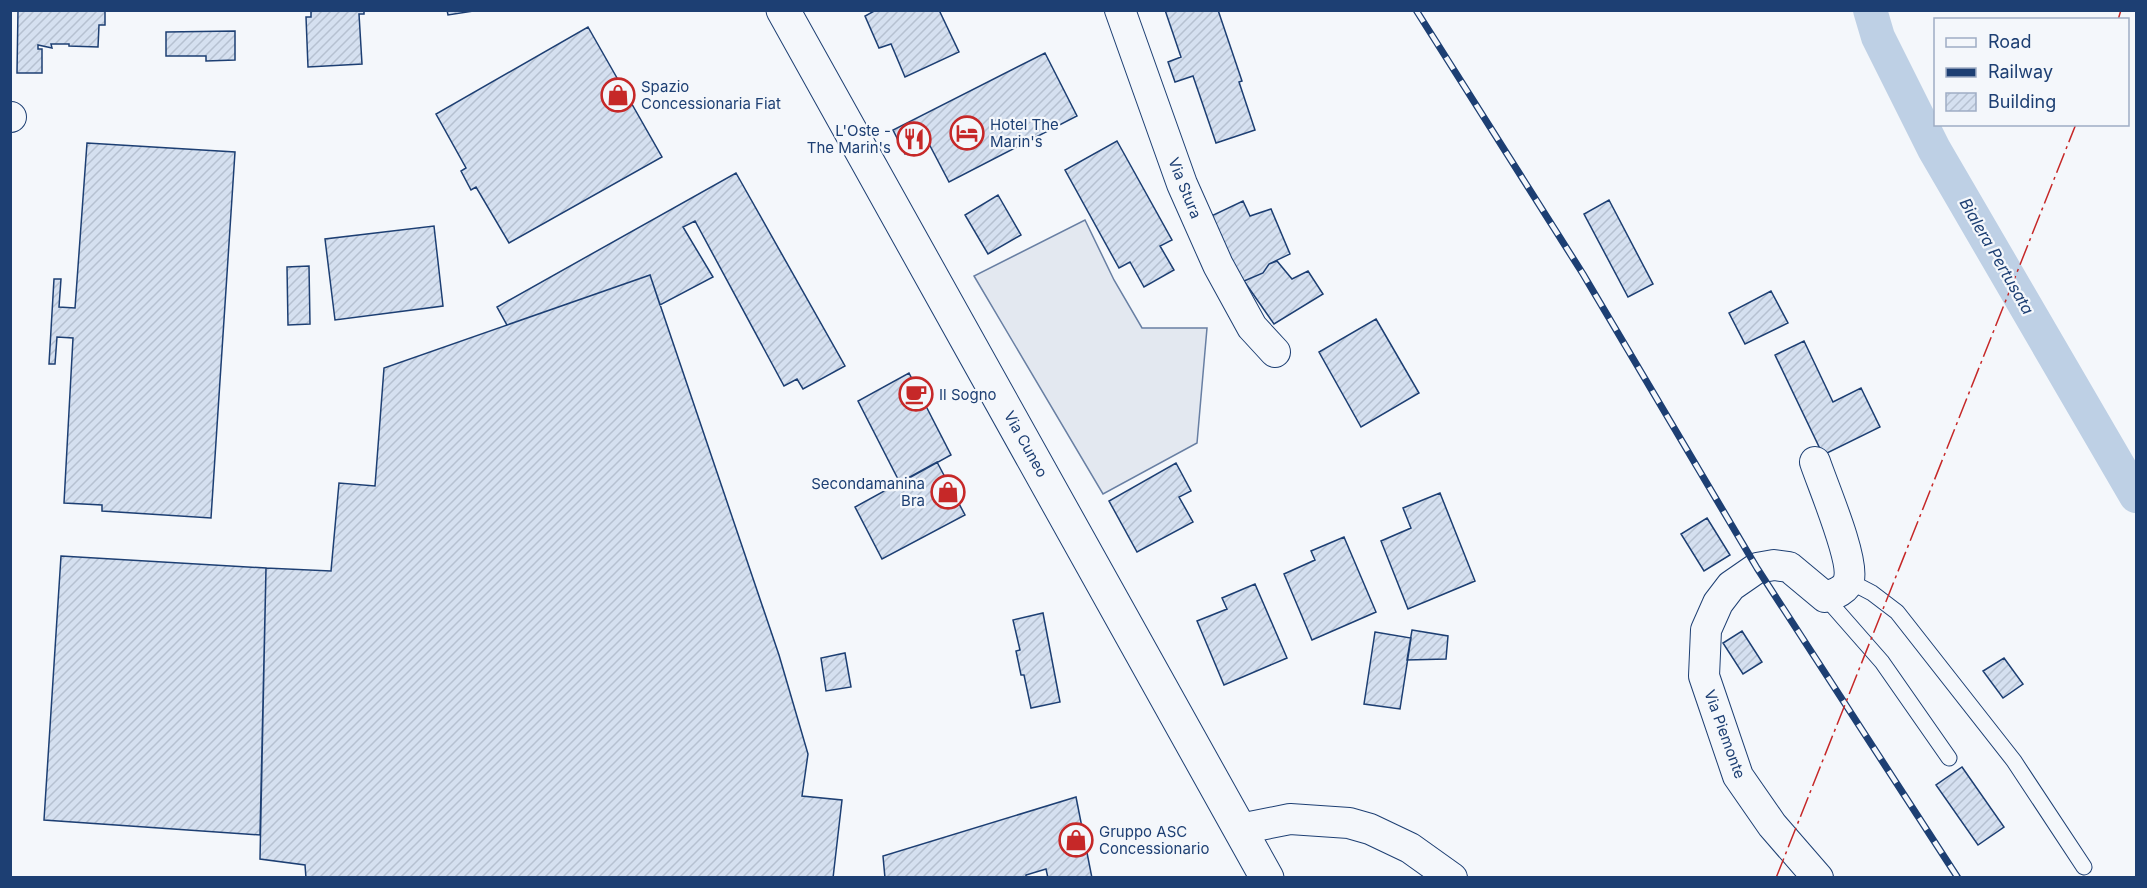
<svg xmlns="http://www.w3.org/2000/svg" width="2147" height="888" viewBox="0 0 2147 888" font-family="Inter,sans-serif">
  <defs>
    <pattern id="building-hatch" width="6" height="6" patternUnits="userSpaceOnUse" patternTransform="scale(1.5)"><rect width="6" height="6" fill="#d5e0f0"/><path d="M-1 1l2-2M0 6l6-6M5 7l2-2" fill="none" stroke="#b6c1d1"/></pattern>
  </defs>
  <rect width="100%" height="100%" fill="#f4f7fb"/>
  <!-- parking -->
  <path fill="#e3e8f0" stroke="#687fa3" stroke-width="1.5" d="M1085,220l29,60 28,48h65l-10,115 -94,51 -129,-218z"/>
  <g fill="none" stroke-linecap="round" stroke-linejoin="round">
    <!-- canal -->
    <path stroke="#bed0e5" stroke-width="34" d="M1870,10l8,27 56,112 202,347"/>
  </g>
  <!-- building -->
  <path fill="url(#building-hatch)" stroke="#1d3f73" stroke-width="1.5" d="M18,10h87v15h-6l-1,22 -29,-1v-2h-18l1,4 -14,-3v4h4v24h-25z
    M311,10h53v4h-5l3,50 -54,3 -2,-50h5z
    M447,10h33l-32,5z
    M876,10h63l20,42 -54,25 -14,-33 -12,4 -14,-32z
    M1165,10h53l24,71 -3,1 16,48 -39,13 -23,-67 -18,6 -7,-20 13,-5z
    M588,27l74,130 -153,86 -33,-56 -5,3 -10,-19 5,-3 -30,-54z
    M235,31v29l-29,1v-5h-40v-24z
    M1045,53l32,63 -128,66 -21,-40 -23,12 -12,-24z
    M1117,141l55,99 -12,6 14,24 -30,17 -14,-25 -11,6 -54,-98z
    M87,143l148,9 -24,366 -109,-7v-6l-38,-2 9,-165 -16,-1 -2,27h-6l5,-85h7l-2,28 16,1z
    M736,173l109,193 -42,23 -6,-10 -13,7 -89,-165 -12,6 30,50 -53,28 -10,-30 -143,50 -10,-18z
    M998,195l23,40 -33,19 -23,-39z
    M1609,200l44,84 -25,13 -44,-83z
    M1243,201l7,15 21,-7 19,45 -21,10 -6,9 -26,11 -30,-66z
    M434,226l9,80 -108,14 -10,-81z
    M1277,261l15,18 16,-8 15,23 -49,30 -30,-43 19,-8 6,-9z
    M309,266l1,58 -22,1 -1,-58z
    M650,275l129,380 29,99 -6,42 40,4 -9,78h-527l-1,-13 -45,-6 6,-291 65,3 8,-88 36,3 9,-118z
    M1771,291l17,32 -43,21 -16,-31z
    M1376,319l43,74 -58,34 -42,-75z
    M1804,341l29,61 28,-14 19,39 -57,28 -48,-100z
    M909,373l42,82 -51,28 -42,-82z
    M937,462l28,53 -83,44 -27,-52z
    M1176,463l15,28 -12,6 14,25 -56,30 -28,-51z
    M1440,493l35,88 -67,28 -27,-68 30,-13 -8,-20z
    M1707,518l23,37 -26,16 -23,-37z
    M1344,537l32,75 -64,28 -28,-66 31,-14 -4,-9z
    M61,556l205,12 -6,267 -216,-15z
    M1255,584l32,74 -63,27 -27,-64 30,-12 -5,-11z
    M1043,613l17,89 -29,6 -7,-33h-3l-5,-24 4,-1 -7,-30z
    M1412,630l36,6 -2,23 -39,1z
    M1742,631l20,31 -19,12 -20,-31z
    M1375,632l36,6 -11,71 -36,-5z
    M845,653l6,34 -25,4 -5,-33z
    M2004,658l19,26 -20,14 -20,-27z
    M1962,767l42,60 -26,18 -42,-60z
    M1076,797l16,81h-44l-2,-9 -20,6v3h-141l-2,-22z"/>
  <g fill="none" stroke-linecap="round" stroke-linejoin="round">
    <!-- service casing -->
    <g stroke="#1d3f73" stroke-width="17">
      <path id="service" d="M1849,581l23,12 25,19 117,149 70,106
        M1825,597l57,65 67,96"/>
    </g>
    <!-- minor casing -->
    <g stroke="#1d3f73" stroke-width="32">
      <path id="minor" d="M1120,10l62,174 36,81 34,62 23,25
        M10,117h1
        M1815,462c8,24 39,96 34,117 -2,11 -14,15 -24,18l-36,-30 -15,-2 -17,3 -26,18 -13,17 -12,27 -2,46 34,100 34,49 46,53
        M1240,829l50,-10 59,4 21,6 40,19 42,30"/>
    </g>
    <!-- primary casing -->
    <g stroke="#1d3f73" stroke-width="35">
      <path id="primary" d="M783,10l484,868"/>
    </g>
    <!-- service -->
    <use href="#service" stroke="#f4f7fb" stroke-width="15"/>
    <!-- minor -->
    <use href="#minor" stroke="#f4f7fb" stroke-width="30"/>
    <!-- primary -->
    <use href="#primary" stroke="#f4f7fb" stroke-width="33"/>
    <!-- rail casing -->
    <g stroke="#1d3f73" stroke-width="7">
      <path id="rail" d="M1416,10l167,264 174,294 201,310"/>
    </g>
    <!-- rail -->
    <use href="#rail" stroke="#f4f7fb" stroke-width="4.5" stroke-dasharray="14" stroke-linecap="butt"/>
    <!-- power -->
    <path stroke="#c62828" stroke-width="1.5" stroke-dasharray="21 4.5 3 4.5" stroke-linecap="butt" d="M2118,20l3,-10
      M1776,878l300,-754"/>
  </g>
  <!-- icons -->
  <defs>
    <g id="shop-ring" transform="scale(1.725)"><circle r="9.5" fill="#f4f7fb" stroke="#c62828" stroke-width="1.5"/><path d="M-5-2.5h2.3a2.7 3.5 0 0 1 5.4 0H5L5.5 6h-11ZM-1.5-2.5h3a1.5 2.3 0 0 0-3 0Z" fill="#c62828"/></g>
    <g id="hotel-ring" transform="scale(1.725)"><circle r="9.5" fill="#f4f7fb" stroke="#c62828" stroke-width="1.5"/><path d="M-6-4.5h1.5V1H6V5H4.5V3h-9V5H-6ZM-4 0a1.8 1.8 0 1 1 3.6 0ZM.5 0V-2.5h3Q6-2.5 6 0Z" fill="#c62828"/></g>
    <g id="restaurant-ring" transform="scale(1.725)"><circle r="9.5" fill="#f4f7fb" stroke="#c62828" stroke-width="1.5"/><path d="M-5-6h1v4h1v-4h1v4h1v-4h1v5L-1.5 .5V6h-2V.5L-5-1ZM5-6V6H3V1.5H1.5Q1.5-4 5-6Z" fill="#c62828"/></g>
    <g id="cafe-ring" transform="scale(1.725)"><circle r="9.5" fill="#f4f7fb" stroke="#c62828" stroke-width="1.5"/><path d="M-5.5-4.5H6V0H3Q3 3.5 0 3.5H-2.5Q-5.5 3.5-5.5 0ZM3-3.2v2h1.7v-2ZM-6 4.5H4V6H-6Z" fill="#c62828"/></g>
  </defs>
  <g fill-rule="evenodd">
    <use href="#shop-ring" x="618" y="95"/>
    <use href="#hotel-ring" x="967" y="133"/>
    <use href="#restaurant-ring" x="914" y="139"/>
    <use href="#cafe-ring" x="916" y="394"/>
    <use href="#shop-ring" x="948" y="492"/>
    <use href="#shop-ring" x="1076" y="840"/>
  </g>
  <g text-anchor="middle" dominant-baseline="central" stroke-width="4.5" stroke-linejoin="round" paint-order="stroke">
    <!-- poi labels -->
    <g font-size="15" fill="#1d3f73" stroke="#f4f7fb" text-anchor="start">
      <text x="641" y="86">Spazio<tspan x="641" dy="17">Concessionaria Fiat</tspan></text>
      <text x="990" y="124">Hotel The<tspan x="990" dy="17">Marin's</tspan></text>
      <text x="891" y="130" text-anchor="end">L'Oste -<tspan x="891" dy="17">The Marin's</tspan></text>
      <text x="939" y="394">Il Sogno</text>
      <text x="925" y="483" text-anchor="end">Secondamanina<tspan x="925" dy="17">Bra</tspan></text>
      <text x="1099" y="831">Gruppo ASC<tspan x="1099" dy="17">Concessionario</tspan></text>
    </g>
    <!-- street labels -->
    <g font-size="15" fill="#1d3f73" stroke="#f4f7fb">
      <text transform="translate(1185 188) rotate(68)">Via Stura</text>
      <text transform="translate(1026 444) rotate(61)">Via Cuneo</text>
      <text transform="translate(1725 734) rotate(70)">Via Piemonte</text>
    </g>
    <!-- water labels -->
    <g font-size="16" font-style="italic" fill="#1d3f73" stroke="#f4f7fb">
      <text transform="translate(1997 256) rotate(60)">Bialera Pertusata</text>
    </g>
  </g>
  <!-- border -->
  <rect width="2147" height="888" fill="none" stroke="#1d3f73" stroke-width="24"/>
  <!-- legend -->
  <rect x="1934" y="18" width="195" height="108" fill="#f4f7fb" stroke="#9eadc5" stroke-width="1.5"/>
  <rect x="1946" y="38" width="30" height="9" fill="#f4f7fb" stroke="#9eadc5" stroke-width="1.5"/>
  <text x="1988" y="48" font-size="18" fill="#1d3f73">Road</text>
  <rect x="1946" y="68" width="30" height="9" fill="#1d3f73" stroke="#9eadc5" stroke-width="1.5"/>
  <text x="1988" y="78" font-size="18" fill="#1d3f73">Railway</text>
  <rect x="1946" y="93" width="30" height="18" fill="url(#building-hatch)" stroke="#9eadc5" stroke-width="1.5"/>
  <text x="1988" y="108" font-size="18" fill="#1d3f73">Building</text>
</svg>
